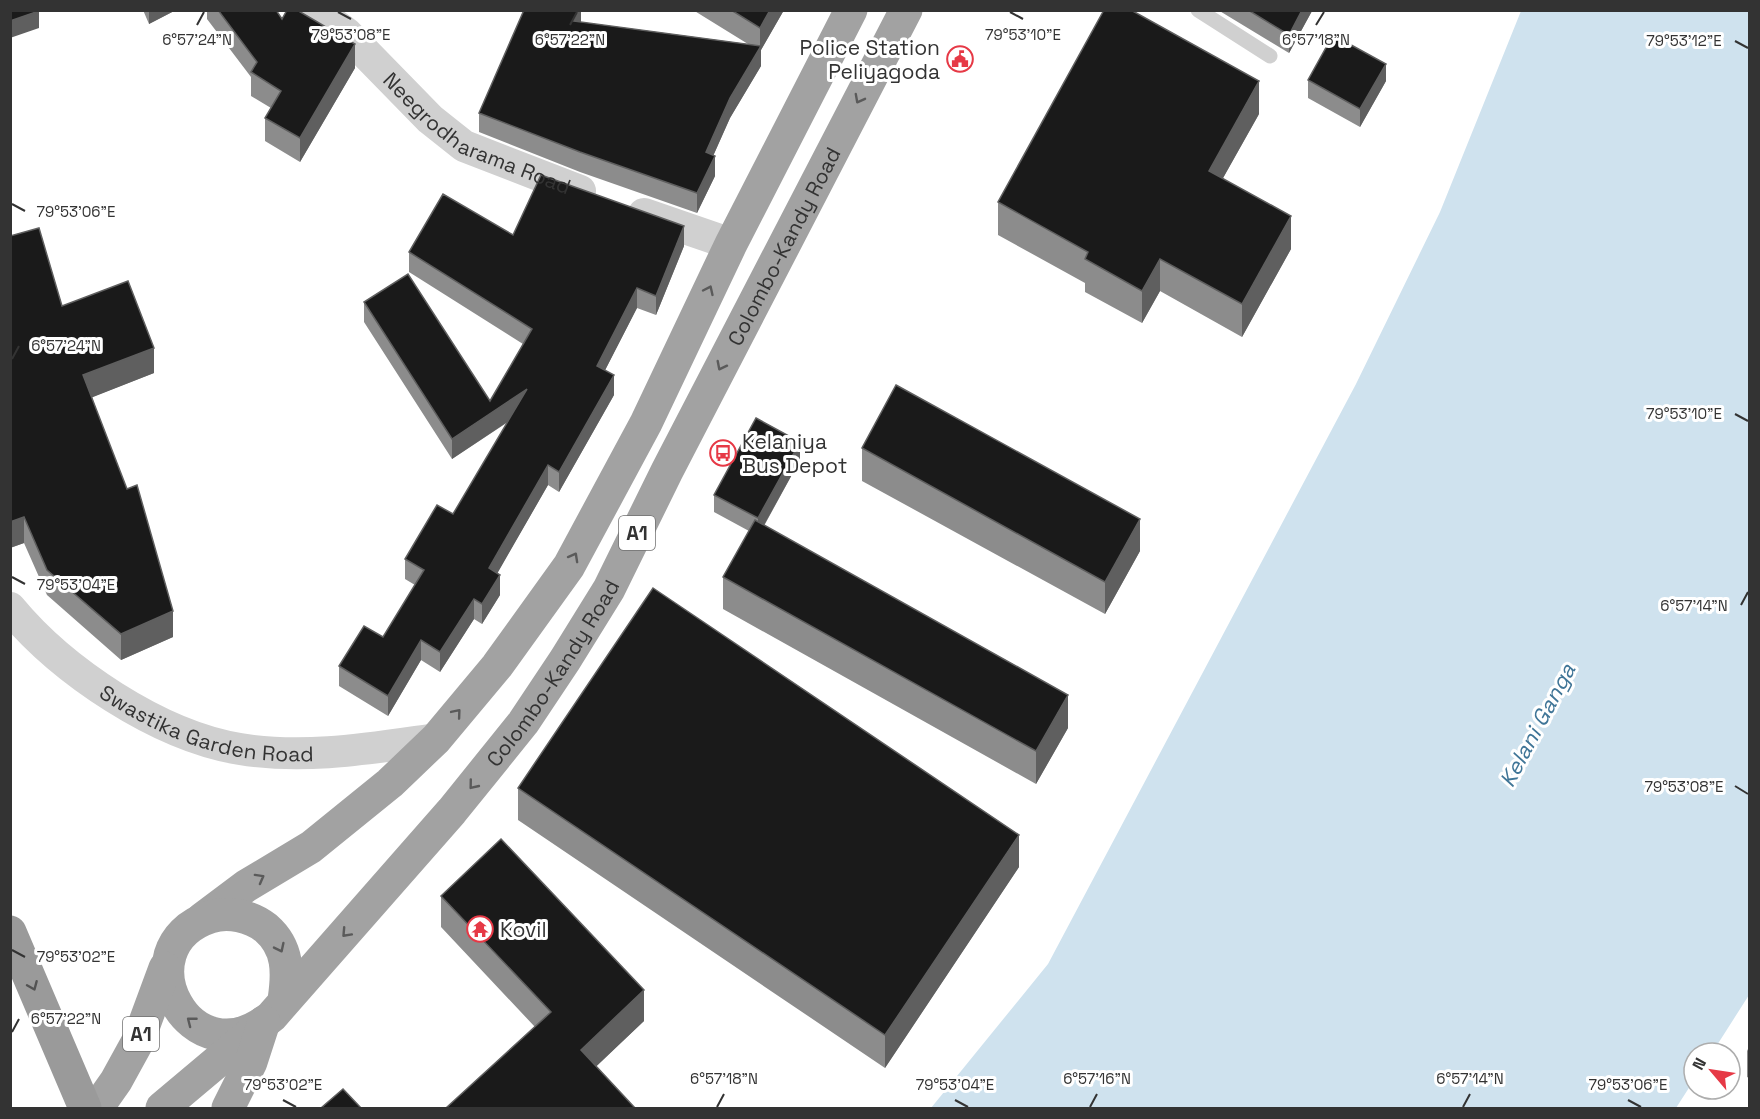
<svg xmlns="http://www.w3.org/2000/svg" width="1760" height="1119" viewBox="0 0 1760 1119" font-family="'Space Grotesk',sans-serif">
  <rect width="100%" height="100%" fill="#fff"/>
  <!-- water -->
  <path fill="#cfe2ee" d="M1521,11h228v984l-37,58h-18v27l-18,28h-745l117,-144 308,-580 84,-172z"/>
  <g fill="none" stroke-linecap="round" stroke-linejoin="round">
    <!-- service -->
    <path stroke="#d0d0d0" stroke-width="15" d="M1198,10l72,46"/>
    <!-- minor -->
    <g stroke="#d0d0d0" stroke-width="32">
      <path id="s1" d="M315,10l31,23 84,86 34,27 116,45"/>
      <path d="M644,214l87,30"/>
      <path id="s2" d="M10,608c52,63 149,128 230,141 65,11 132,-1 196,-10"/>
    </g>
    <!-- trunk -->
    <g stroke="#a2a2a2" stroke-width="33">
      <path d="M202,919l44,-33 65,-39 79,-64 46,-44 61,-73 72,-100 77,-143 85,-179 120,-234"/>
      <path id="s3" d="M284,1000c4,-27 5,-52 -18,-72 -15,-12 -38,-17 -56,-11 -90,30 -20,168 62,99l180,-205 71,-88 42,-63 44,-71 58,-118 239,-461"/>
      <path d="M97,1108l19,-27 22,-40 27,-73"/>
      <path d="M162,1108l94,-79"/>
      <path d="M228,1108l23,-46 13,-40"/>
    </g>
    <!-- motorway -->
    <path stroke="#9a9a9a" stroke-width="33" d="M10,932l75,176"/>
  </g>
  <!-- wall -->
  <path fill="#8c8c8c" d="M143,10h33l-27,14z
    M207,10h69l6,9 73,49 -55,94 -35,-21v-23l6,-10 -20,-12v-19l-44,-58z
    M581,10v12l167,22 -55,-34h91l-23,40v16l-31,52 -17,38 2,20 -18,37 -117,-41 -101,-40v-19z
    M1218,10h94v1l-23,42z
    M1308,80l78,1 -26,46 -52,-29z
    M1259,114l-36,64 68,71 -49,88 -82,-46 -18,32 -57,-31v-9l-87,-48v-33z
    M513,235l171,11 -28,69 -19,-7 -32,62 9,25 -55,97 -11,-7 -51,88 3,22 -18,29 -8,-5 -34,53 -19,-12 -33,56 -49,-30v-20l44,-29 32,-52 -10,-6v-20l48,-45 55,-92 -56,37 -88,-137v-20l126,99 33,-57 -114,-72v-20z
    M10,236l52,70 92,67 -62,24 81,240 -52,23 -74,-65 -23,-52 -14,5z
    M862,448l278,103 -35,63 -243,-133z
    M800,460l-36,66 304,202 -32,56 -313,-175v-32l26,-46 -35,-19v-17z
    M518,788l501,79 -134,201 -367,-248z
    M441,896l203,125 -48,45 -61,-39 -94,-100z
    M1749,1047v31l-2,-1v-26z"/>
  <!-- shaded-wall -->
  <path fill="#5f5f5f" d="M149,10h27l-27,14z
    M578,10h3v12l-8,-1z
    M770,10h14l-23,40v16l-31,52 -24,54v-20l24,-54 30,-51v-19z
    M1302,10h10v1l-23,42v-18z
    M39,11v17l-29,10v-17z
    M355,44v24l-55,94v-24z
    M1386,64v17l-26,46v-18z
    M1259,81v33l-50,89v-32z
    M715,156v20l-18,37v-20z
    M1291,216v33l-49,88v-33z
    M684,226v20l-28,69v-19z
    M1160,259v32l-18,32v-32z
    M637,288v20l-40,78v-20z
    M154,348v25l-71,28v-26z
    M614,375v20l-55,97v-20z
    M527,389v20l-75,50v-20z
    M800,442v18l-42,76v-18z
    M548,465v20l-59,103v-20z
    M24,517v26l-14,5v-26z
    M1140,519v32l-35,63v-32z
    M500,575v20l-18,29v-20z
    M474,599v20l-34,53v-20z
    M173,611v26l-52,23v-26z
    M421,640v20l-33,56v-20z
    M1068,695v33l-32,56v-33z
    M1019,835v32l-134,201v-33z
    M644,990v31l-63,60v-31z"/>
  <!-- building -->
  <path fill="#1a1a1a" stroke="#5f5f5f" stroke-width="1.5" d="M10,10h29v1l-29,10z
    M218,10h58l6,9 5,-9h10l58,34 -55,94 -35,-20 16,-27 -30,-19 6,-10z
    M524,10h54l-5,11 188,25 -31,52 -24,54 9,4 -18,37 -117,-41 -101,-39z
    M731,10h39l-10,18z
    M1104,10h27l128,71 -50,90 82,45 -49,88 -82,-45 -18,32 -57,-32 3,-7 -90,-50z
    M1248,10h54l-13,25z
    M1333,35l53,29 -26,45 -52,-29z
    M541,175l143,51 -28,70 -19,-8 -40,78 17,9 -55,97 -11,-7 -59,103 11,7 -18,29 -8,-5 -34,53 -19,-12 -33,56 -49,-30 25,-40 19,11 41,-67 -19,-11 32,-54 16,9 74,-125 -75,50 -88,-137 44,-28 82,127 42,-72 -123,-77 34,-58 70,41z
    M39,228l23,78 66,-25 26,67 -71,27 44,114 10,-4 36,126 -52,23 -74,-64 -23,-53 -14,5v-286z
    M896,385l244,134 -35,63 -243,-134z
    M756,418l44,24 -42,76 -44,-23z
    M755,520l313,175 -32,56 -313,-174z
    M653,588l366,247 -134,200 -367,-247z
    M501,839l143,151 -63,60 54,58h-189l105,-96 -110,-116z
    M343,1089l18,19h-40z"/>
  <!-- one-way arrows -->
  <defs><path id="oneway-chevron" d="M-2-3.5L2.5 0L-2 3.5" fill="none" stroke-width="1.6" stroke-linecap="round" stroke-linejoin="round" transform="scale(1.5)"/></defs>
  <g stroke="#5a5a5a">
    <use href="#oneway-chevron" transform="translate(859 99) rotate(118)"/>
    <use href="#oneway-chevron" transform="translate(709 290) rotate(-65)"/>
    <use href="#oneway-chevron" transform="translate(721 366) rotate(117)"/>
    <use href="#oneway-chevron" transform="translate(574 557) rotate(-61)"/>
    <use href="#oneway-chevron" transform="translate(457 713) rotate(-50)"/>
    <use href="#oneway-chevron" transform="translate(473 785) rotate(129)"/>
    <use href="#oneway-chevron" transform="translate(260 878) rotate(-29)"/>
    <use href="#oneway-chevron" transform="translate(346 933) rotate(133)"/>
    <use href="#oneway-chevron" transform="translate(280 948) rotate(64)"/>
    <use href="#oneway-chevron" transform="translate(191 1021) rotate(-142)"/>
  </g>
  <use stroke="#525252" href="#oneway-chevron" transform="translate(33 986) rotate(67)"/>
  <!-- ticks -->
  <path fill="none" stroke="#333" stroke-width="2" d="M338,12l13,7M1010,12l13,7M197,25l7,-13M570,25l7,-13M1316,25l8,-13M1735,41l13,7M12,204l13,7M12,359l7,-13M1735,414l13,7M12,577l13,7M1741,605l7,-13M1735,786l13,8M12,950l13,7M12,1032l7,-13M283,1100l13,7M955,1100l13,7M1628,1100l13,7M717,1107l7,-13M1090,1107l7,-13M1463,1107l7,-13"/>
  <!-- icons -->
  <defs>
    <g id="civic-ring" transform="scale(1.35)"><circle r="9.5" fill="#fff" stroke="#e63946" stroke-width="1.5"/><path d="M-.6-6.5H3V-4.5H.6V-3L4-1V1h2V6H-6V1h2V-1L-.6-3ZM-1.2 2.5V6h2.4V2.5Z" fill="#e63946"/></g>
    <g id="bus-ring" transform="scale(1.35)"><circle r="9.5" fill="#fff" stroke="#e63946" stroke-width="1.5"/><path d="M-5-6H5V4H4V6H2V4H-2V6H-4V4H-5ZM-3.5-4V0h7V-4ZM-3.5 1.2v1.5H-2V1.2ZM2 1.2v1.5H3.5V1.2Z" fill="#e63946"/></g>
    <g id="temple-ring" transform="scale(1.35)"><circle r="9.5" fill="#fff" stroke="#e63946" stroke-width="1.5"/><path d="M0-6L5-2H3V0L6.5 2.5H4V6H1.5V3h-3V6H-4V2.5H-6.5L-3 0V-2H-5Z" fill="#e63946"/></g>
  </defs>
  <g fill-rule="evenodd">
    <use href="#civic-ring" x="960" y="59"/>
    <use href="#bus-ring" x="723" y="453"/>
    <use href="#temple-ring" x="480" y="929"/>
  </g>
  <g text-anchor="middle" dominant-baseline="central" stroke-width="6" stroke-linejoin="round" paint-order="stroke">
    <!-- shield labels -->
    <g fill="#fff" stroke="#707070" stroke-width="1.5">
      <rect x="619" y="516" width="36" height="34" rx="4.5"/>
      <rect x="123" y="1017" width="36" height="34" rx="4.5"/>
    </g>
    <g font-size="20" font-weight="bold" fill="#333">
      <text x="637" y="533">A1</text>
      <text x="141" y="1034">A1</text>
    </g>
    <!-- poi labels -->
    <g font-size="21" fill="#333" stroke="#fff" text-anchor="start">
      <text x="940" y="47" text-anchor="end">Police Station<tspan x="940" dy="24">Peliyagoda</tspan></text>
      <text x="742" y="441">Kelaniya<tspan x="742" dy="24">Bus Depot</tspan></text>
      <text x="500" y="929">Kovil</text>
    </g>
    <!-- street labels -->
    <g font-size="21" fill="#333" stroke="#fff">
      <text stroke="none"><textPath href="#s1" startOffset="207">Neegrodharama Road</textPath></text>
      <text stroke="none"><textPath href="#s3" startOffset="1287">Colombo-Kandy Road</textPath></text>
      <text stroke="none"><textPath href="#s3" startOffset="801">Colombo-Kandy Road</textPath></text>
      <text stroke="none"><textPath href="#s2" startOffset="236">Swastika Garden Road</textPath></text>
    </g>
    <!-- water labels -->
    <g font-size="22" font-style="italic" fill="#3f7597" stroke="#fff">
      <text transform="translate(1537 725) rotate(-62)">Kelani Ganga</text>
    </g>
  </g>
  <g font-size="15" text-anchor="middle" fill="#333" stroke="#fff" stroke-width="6" stroke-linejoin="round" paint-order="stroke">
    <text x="351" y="40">79°53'08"E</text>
    <text x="1023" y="40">79°53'10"E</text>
    <text x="197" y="45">6°57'24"N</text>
    <text x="570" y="45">6°57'22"N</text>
    <text x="1316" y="45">6°57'18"N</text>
    <text x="1684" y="46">79°53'12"E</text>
    <text x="76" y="217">79°53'06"E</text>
    <text x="66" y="351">6°57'24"N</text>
    <text x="1684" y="419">79°53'10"E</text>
    <text x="76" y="590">79°53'04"E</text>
    <text x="1694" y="611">6°57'14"N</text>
    <text x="1684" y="792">79°53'08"E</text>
    <text x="76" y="962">79°53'02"E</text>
    <text x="66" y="1024">6°57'22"N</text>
    <text x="724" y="1084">6°57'18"N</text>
    <text x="1097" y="1084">6°57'16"N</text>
    <text x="1470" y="1084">6°57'14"N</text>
    <text x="283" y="1090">79°53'02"E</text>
    <text x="955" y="1090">79°53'04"E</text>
    <text x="1628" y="1090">79°53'06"E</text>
  </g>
  <!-- border -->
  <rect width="1760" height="1119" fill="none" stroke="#333333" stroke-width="24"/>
  <!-- north arrow -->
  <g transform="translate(1712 1071) rotate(299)"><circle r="28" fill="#ffffff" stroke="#adadad" stroke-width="1.5"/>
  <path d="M0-4.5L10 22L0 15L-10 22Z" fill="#e63946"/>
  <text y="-9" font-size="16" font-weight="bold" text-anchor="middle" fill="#333333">N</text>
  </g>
</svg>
